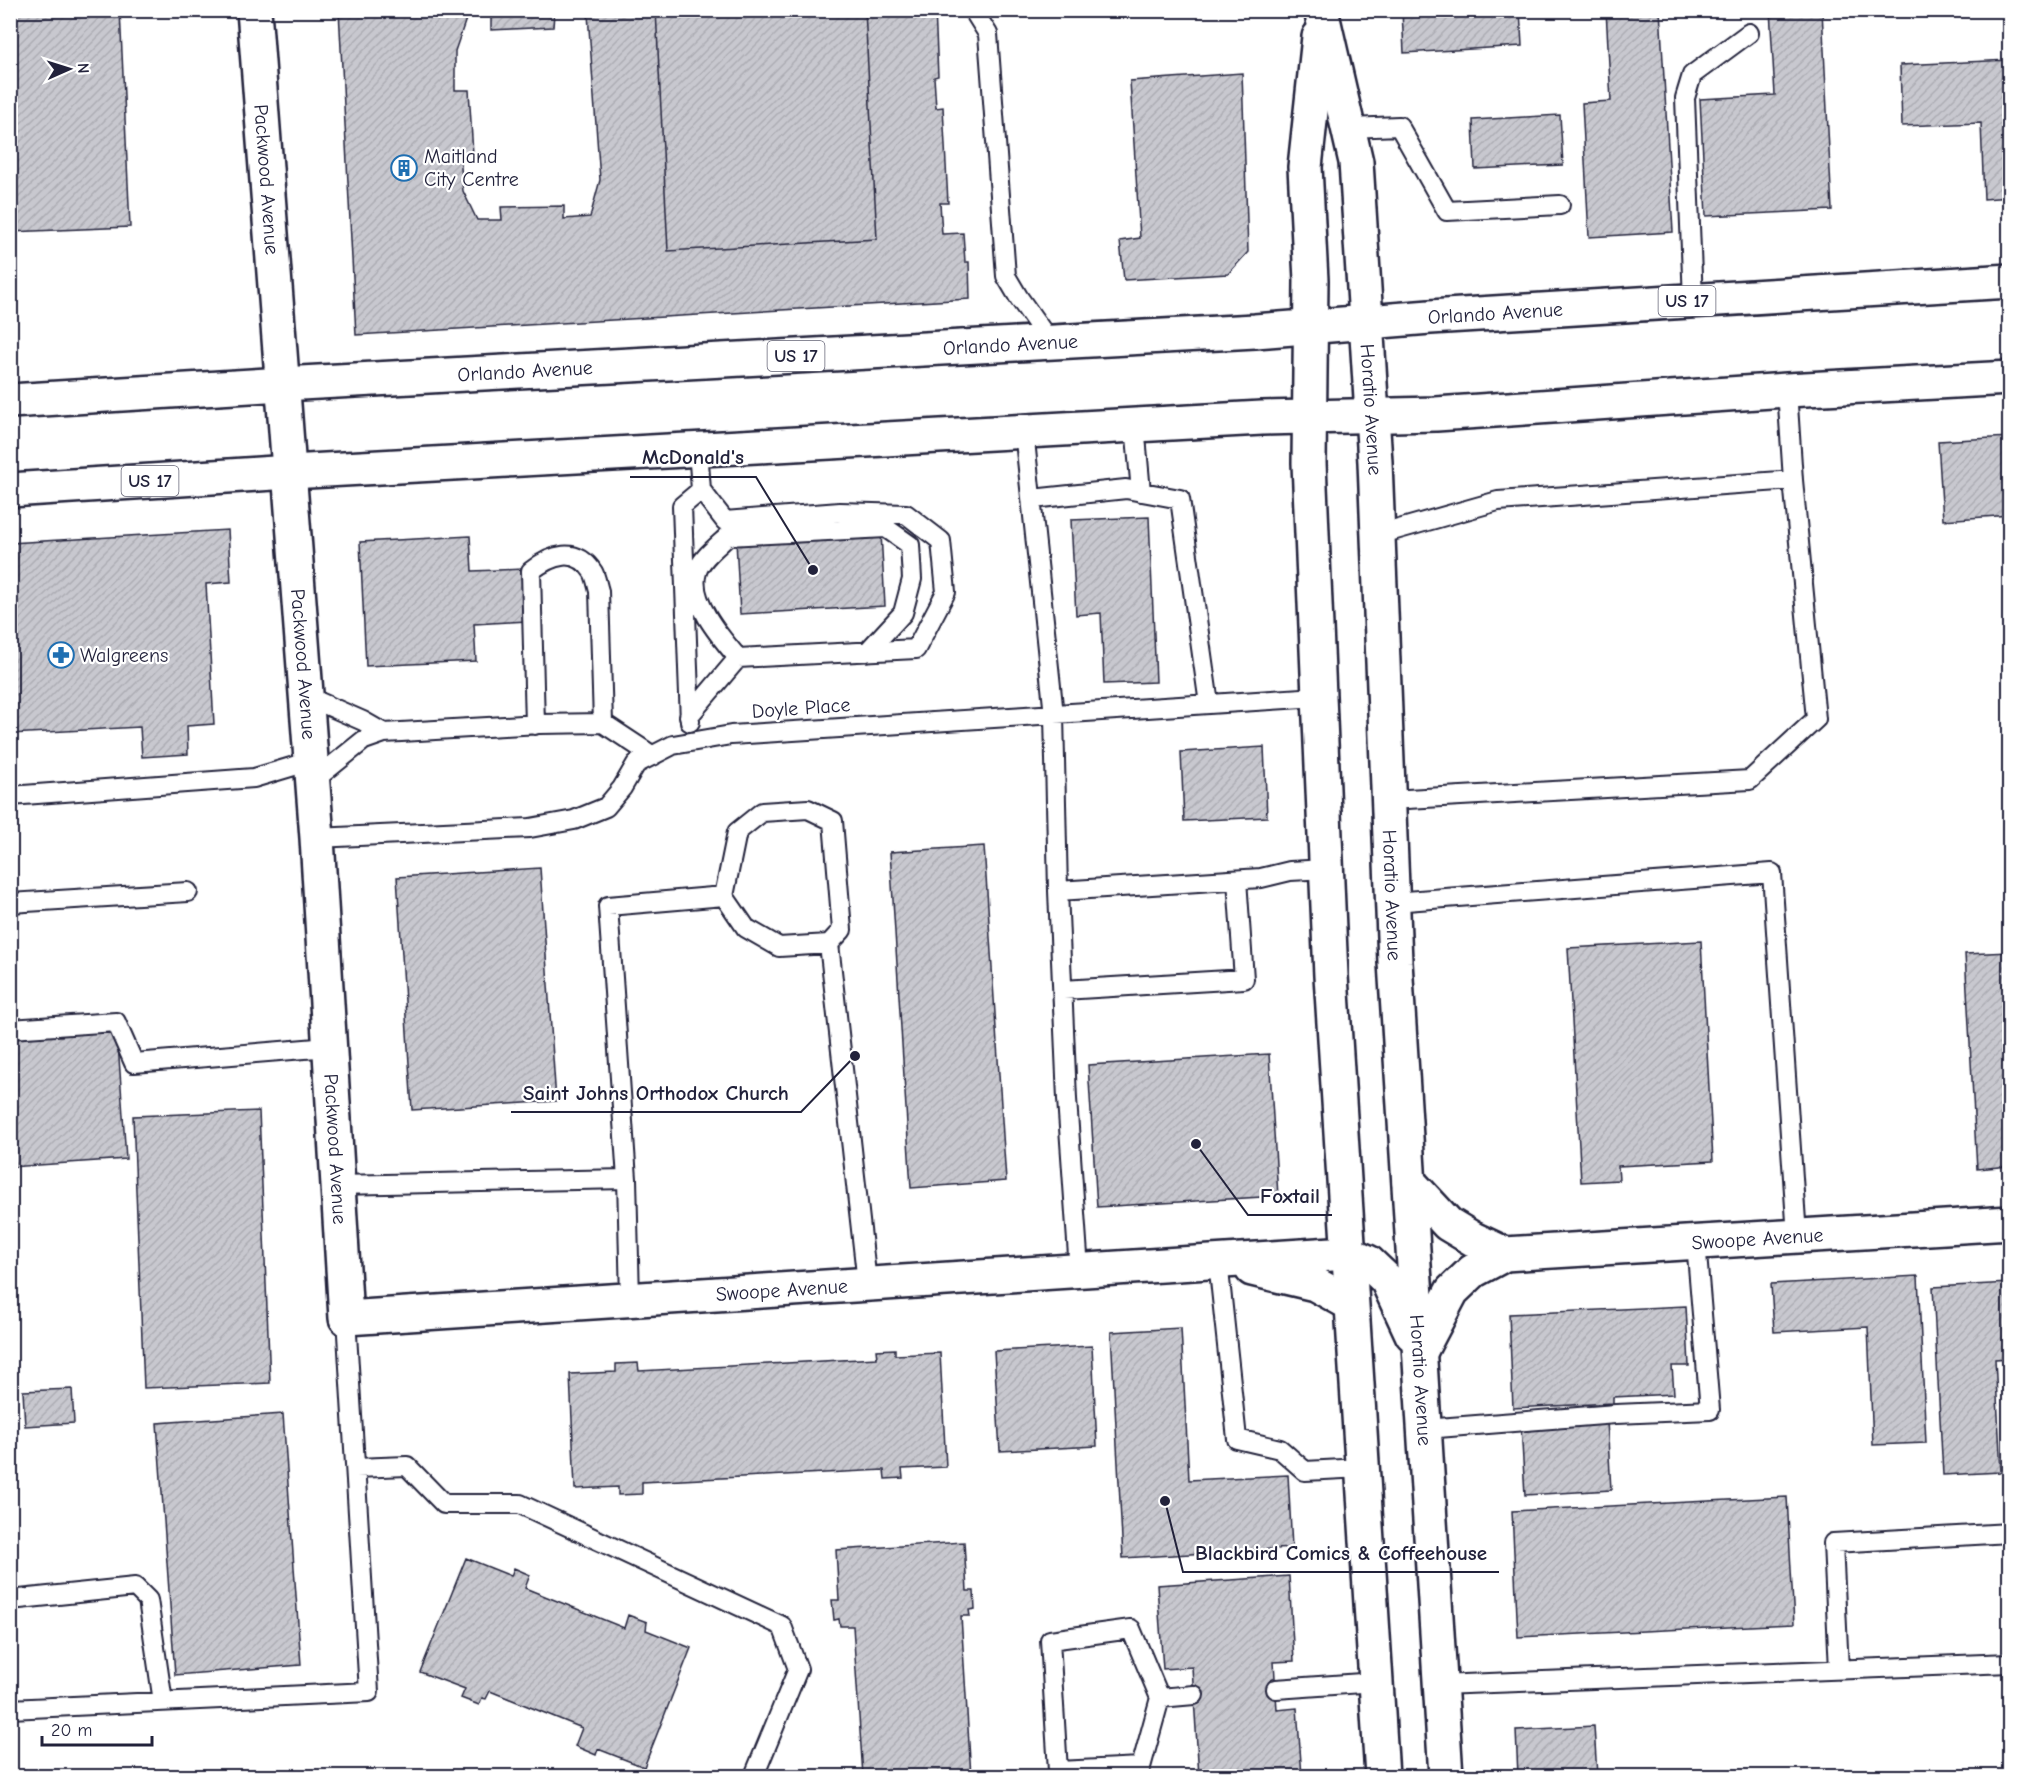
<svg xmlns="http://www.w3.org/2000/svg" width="2020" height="1787" viewBox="0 0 2020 1787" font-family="'Comic Neue',sans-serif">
  <defs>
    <pattern id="building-hatch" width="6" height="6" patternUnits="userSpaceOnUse" patternTransform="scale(1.5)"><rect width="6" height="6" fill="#c8c8cf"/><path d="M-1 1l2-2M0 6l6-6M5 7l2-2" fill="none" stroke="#acacb3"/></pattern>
  </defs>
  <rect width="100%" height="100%" fill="#fff"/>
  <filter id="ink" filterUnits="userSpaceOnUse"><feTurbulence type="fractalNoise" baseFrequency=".0167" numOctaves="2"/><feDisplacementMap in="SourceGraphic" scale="12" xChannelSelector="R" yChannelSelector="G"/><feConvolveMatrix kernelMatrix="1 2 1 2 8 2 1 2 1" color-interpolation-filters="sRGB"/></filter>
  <g filter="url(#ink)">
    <!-- building -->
    <path fill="url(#building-hatch)" stroke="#22223b" stroke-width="1.5" fill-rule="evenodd" d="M10,10h110l10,217 -120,5z
      M339,10h317l12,241 209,-12 -12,-229h70l3,66 -4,1 2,31 7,-1 5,96h-8l2,31 21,-1 2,29h4l1,37 -614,36zM554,13l34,1 12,166 -10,37 -26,2v-13l-63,1 1,13h-25l-14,-29 -3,-36 13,-1 -4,-64h-14v-39l12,-35h24v14l62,-3z
      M656,10h209l12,229 -209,12z
      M1402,10h118l2,36 -118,7z
      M1606,10h54l13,222 -84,5 -7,-134 29,-2z
      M1770,10h52l10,200 -126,6 -6,-117 75,-4z
      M2010,60v137l-26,2 -3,-76 -79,3 -2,-61z
      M1242,73l6,179 -20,22 -104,6 -4,-39 20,-3 -10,-157z
      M1560,115l3,50 -88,4 -2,-49z
      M2010,437v78l-67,5 -5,-79z
      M1149,517l7,165 -52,2 -3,-71 -25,2 -5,-95z
      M228,530l3,52 -25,2 8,140 -27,2 1,28 -46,3 -2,-30 -130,7v-191z
      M881,533l4,73 -145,8 -4,-73z
      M470,536l2,35 52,-2 3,52 -53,3 2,37 -110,5 -6,-124z
      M1264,747l3,70 -83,4 -3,-69z
      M984,846l22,335 -95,7 -21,-336z
      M540,868l16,233 -144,9 -15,-233z
      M1701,941l12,220 -95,5 1,14 -38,2 -13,-234z
      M2010,952v214l-33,3 -12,-215z
      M117,1029l9,130 -116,8v-130z
      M1269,1054l9,142 -181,11 -9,-142z
      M259,1111l11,272 -126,5 -11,-272z
      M1918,1276l8,167 -53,2 -5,-118 -94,5 -3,-48z
      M2010,1283v75l-15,1 6,113 -58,3 -10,-188z
      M1686,1306l3,60h-17l2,28 -61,3v6l-100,5 -4,-94z
      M1181,1328l8,152 99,-5 4,73 -169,10 -12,-226z
      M1092,1346l5,100 -97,5 -6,-100z
      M895,1349v6l45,-2 6,114 -44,2 1,9 -18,1 -1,-9 -242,12v12l-24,1v-8l-43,2 -5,-115 46,-2v-8l22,-1 1,8 238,-13 -1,-8z
      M72,1389l2,34 -49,3 -2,-35z
      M283,1414l18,251 -126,10 -18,-252z
      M1607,1421l4,69 -86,5 -4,-69z
      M1787,1497l7,127 -276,13 -6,-126z
      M964,1542l3,49h7l1,18 -6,1 1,6h-9l10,160h-108l-10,-150h-13l-1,-7 -5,1 -2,-20h7l-3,-50z
      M466,1558l45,18 3,-8 16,7 -5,13 99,40 4,-13 19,7 -1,8 45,18 -47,119 -46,-18 -2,6 -21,-9 7,-18 -92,-37 -4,8 -4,-1 -3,7 -18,-7 4,-9 -45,-17z
      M1289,1576l5,85 -20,1 3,48 20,-2 5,68h-103l-7,-109 -29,2 -6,-84z
      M1594,1726l3,50h-79l-2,-46z"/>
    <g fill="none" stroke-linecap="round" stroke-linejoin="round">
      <!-- lane casing -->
      <g stroke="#22223b" stroke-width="22">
        <path id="lane" d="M973,10l15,24 18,242 13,22 31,44
          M1350,128l49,-2 48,85 113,-6
          M1693,301l-8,-203 7,-23 57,-42
          M1135,425l6,67
          M1024,431l30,284 4,176
          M1032,499l94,-10 54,10 29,205
          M1378,535l120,-34 295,-21
          M738,658c-17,-20 -50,-58 -41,-86 4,-14 21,-26 31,-36l158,-8 24,17 2,34 -9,34 -36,39
          M306,696l57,25 21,12
          M689,716l49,-58 178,-9 30,-57 -5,-51 -35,-27 -66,-2 -115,9 -24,-31 -3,-41
          M690,722l-8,-216 19,-16
          M535,725l-4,-154c20,-16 45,-25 62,1 3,5 4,13 6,19l4,132
          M313,781l51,-41 20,-7 155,-9 64,-1 50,33
          M10,796l244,-18 57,-17
          M1389,800l361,-20 66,-61 -23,-239 -6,-90
          M317,838l213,-10 44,-8 32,-13 16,-19 14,-24 37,-19 58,-10 587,-38
          M1393,902l379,-29 25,363
          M10,903l178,-11
          M829,944l38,339
          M1063,990l181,-11 -7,-99
          M10,1029l106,-7 18,41 195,-16
          M627,1179l-19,-273 116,-10 22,32 33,19 50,-3 13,-14 -9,-109 -25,-12 -46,3 -25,20 -13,64
          M337,1185l290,-6 3,120
          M1218,1261l19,178 43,10 25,22 57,-3
          M1079,1270l-12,-171 -9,-208 203,-13 29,-7 36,-2
          M1425,1429l191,-15 94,-4 -14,-168
          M356,1468l51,-2 37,38h76l262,122 16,43 -44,107
          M10,1600l125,-13 13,13 15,102
          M1839,1670l-6,-127 177,-10
          M1439,1685l571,-22
          M1276,1689l100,-7
          M1160,1698l-19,69 -83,4 -8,-131 81,-11 29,69 34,-3
          M10,1709l359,-17 -23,-374"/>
      </g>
      <!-- street casing -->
      <g stroke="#22223b" stroke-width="38">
        <g id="street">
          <path id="s1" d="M254,10l63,828 29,480 1002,-65"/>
          <path d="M1252,1269l63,15 36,20"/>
        </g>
      </g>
      <!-- secondary casing -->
      <g stroke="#22223b" stroke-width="38">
        <g id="secondary">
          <path id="s2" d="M1321,10l35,152 19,300 20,500 51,814"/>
          <path d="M1319,37l-14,130 6,113 -2,183 22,513 51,800"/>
          <path d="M1409,1182l39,42 25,15 32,15"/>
          <path d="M1348,1253l20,9 19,18 25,54"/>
          <path id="s3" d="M1420,1352l32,-61 21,-20 32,-17 505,-31"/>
        </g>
      </g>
      <!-- primary casing -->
      <g stroke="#22223b" stroke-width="38">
        <g id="primary">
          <path id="s4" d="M10,401l272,-17 973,-53 175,-14 580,-36"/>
          <path d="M10,490l280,-18 972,-54 174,-4 351,-24 223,-12"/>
        </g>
      </g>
      <!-- lane -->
      <use href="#lane" stroke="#fff" stroke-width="18"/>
      <!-- street -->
      <use href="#street" stroke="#fff" stroke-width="33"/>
      <!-- secondary -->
      <use href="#secondary" stroke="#fff" stroke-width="33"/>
      <!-- primary -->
      <use href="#primary" stroke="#fff" stroke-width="33"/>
    </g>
  </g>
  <!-- icons -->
  <defs>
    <g id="building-ring" transform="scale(1.35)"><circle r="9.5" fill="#fff" stroke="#1f6fb2" stroke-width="1.5"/><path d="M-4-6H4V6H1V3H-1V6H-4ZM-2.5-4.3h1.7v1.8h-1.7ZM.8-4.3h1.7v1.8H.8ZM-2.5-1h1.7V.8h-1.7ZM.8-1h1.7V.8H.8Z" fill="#1f6fb2"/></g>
    <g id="pharmacy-ring" transform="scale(1.35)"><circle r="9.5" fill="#fff" stroke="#1f6fb2" stroke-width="1.5"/><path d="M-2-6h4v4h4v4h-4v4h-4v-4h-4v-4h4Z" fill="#1f6fb2"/></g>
  </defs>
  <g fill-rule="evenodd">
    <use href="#building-ring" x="404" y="168"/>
    <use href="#pharmacy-ring" x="61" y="655"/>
  </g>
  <g text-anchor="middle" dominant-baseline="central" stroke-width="4.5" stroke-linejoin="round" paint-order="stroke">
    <!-- shield labels -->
    <g fill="#fff" stroke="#646476" stroke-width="1.5">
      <rect x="1658.5" y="286" width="57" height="30" rx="4.5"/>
      <rect x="767.5" y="341" width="57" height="30" rx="4.5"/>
      <rect x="121.5" y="466" width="57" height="30" rx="4.5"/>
    </g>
    <g font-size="18" font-weight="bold" fill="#22223b">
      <text x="1687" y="301">US 17</text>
      <text x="796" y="356">US 17</text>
      <text x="150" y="481">US 17</text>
    </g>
    <!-- poi labels -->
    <g font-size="20" fill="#22223b" stroke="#fff" text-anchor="start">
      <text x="424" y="156">Maitland<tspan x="424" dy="23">City Centre</tspan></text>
      <text x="80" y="655">Walgreens</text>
    </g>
    <!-- street labels -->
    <g font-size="20" fill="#22223b" stroke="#fff">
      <text stroke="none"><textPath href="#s1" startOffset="170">Packwood Avenue</textPath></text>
      <text stroke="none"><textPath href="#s4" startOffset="1488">Orlando Avenue</textPath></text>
      <text stroke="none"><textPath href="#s4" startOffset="1002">Orlando Avenue</textPath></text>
      <text stroke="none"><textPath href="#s4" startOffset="516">Orlando Avenue</textPath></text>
      <text stroke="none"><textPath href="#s2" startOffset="404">Horatio Avenue</textPath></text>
      <text stroke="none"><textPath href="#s1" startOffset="656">Packwood Avenue</textPath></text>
      <text transform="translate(801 708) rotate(-4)">Doyle Place</text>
      <text stroke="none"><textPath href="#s2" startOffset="890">Horatio Avenue</textPath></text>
      <text stroke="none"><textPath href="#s1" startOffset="1142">Packwood Avenue</textPath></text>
      <text stroke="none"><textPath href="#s3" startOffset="387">Swoope Avenue</textPath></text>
      <text stroke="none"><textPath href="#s1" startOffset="1748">Swoope Avenue</textPath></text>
      <text stroke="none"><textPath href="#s2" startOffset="1376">Horatio Avenue</textPath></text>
    </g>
  </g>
  <!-- callouts -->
  <path fill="none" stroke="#22223b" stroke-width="2" d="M813 570L756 477H630M855 1056L801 1112H511M1196 1144L1248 1215H1332M1165 1501L1183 1572H1499"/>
  <g fill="#22223b" stroke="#fff" stroke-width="2">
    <circle cx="813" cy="570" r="6"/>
    <circle cx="855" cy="1056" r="6"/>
    <circle cx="1196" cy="1144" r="6"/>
    <circle cx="1165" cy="1501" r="6"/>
  </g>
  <g font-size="21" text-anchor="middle" font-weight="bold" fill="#22223b" stroke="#fff" stroke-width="4.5" stroke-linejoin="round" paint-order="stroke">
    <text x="693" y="464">McDonald's</text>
    <text x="656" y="1100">Saint Johns Orthodox Church</text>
    <text x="1290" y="1203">Foxtail</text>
    <text x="1341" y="1560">Blackbird Comics &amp; Coffeehouse</text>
  </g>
  <!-- margin -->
  <rect width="2020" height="1787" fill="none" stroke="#fff" stroke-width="36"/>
  <rect x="18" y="18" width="1984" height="1751" fill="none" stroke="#22223b" stroke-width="2" filter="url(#ink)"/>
  <!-- north arrow -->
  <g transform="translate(69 69) rotate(87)" stroke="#ffffff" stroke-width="4.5" paint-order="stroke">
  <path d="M0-4.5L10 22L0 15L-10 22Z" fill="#22223b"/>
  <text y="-9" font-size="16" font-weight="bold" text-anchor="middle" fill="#22223b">N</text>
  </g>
  <!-- scale -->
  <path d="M42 1736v9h110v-9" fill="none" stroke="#22223b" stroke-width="3"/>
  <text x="51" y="1736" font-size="18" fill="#22223b" stroke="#ffffff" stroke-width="4.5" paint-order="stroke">20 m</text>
</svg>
